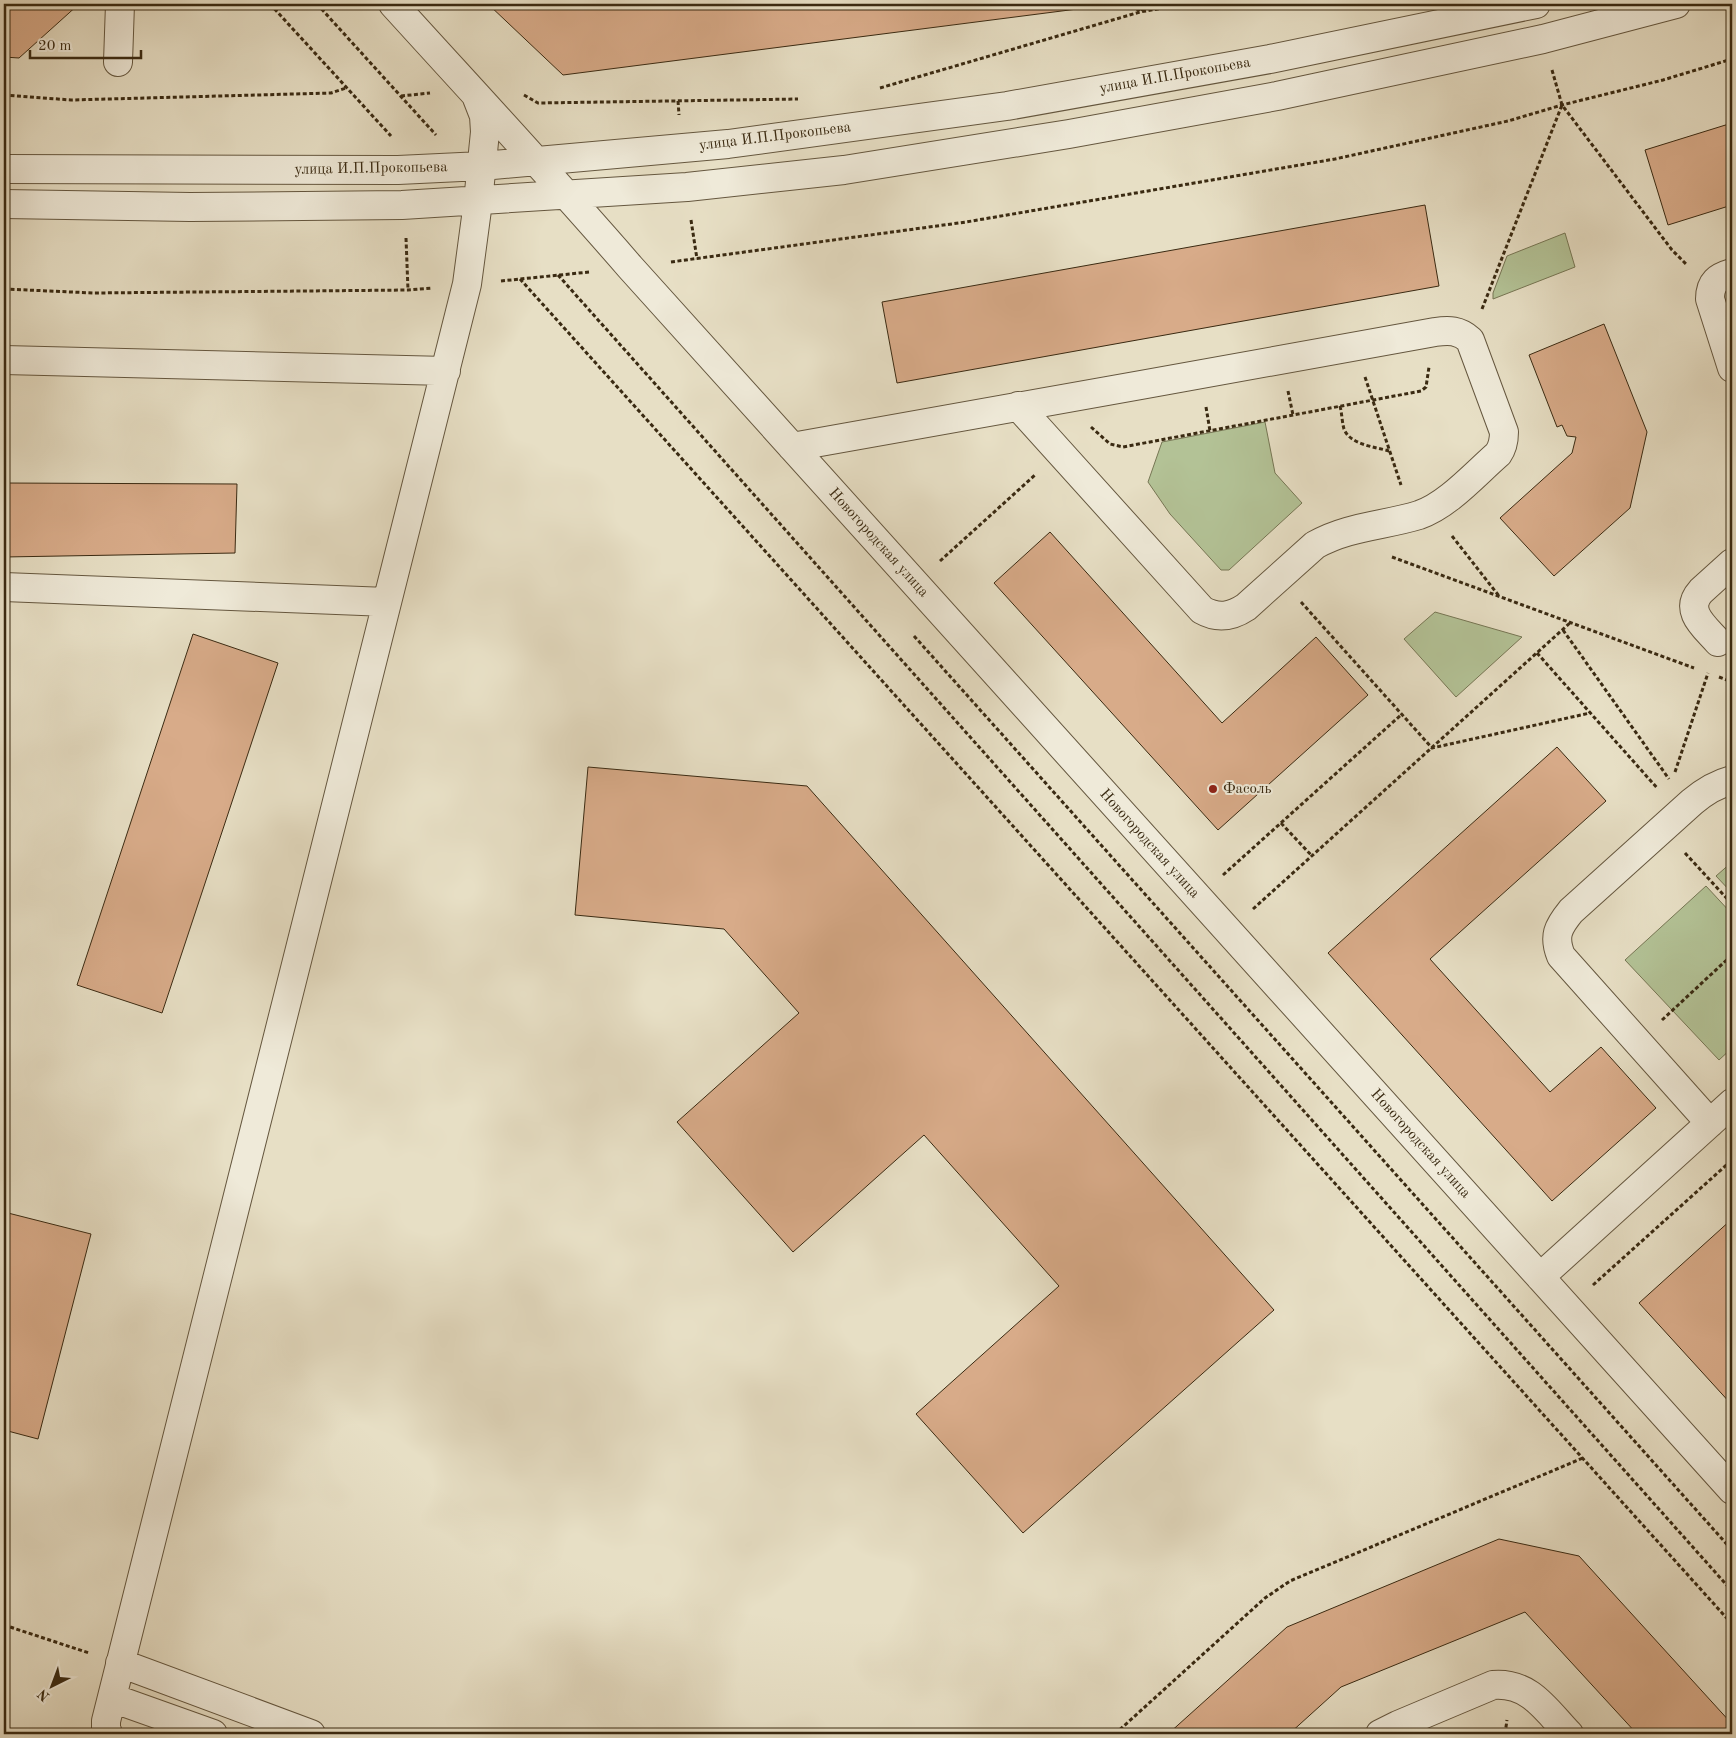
<svg xmlns="http://www.w3.org/2000/svg" width="1736" height="1738" viewBox="0 0 1736 1738" font-family="'Old Standard TT',serif">
  <rect width="100%" height="100%" fill="#e7dfc5"/>
  <filter id="stains"><feTurbulence type="fractalNoise" baseFrequency=".004" numOctaves="4"/><feColorMatrix values="0 0 0 0 .2 0 0 0 0 .09 0 0 0 0 .02 0 0 0 .5 -.17"/></filter>
  <radialGradient id="worn" r=".72"><stop offset=".6" stop-color="#630" stop-opacity="0"/><stop offset="1" stop-color="#630" stop-opacity=".3"/></radialGradient>
  <!-- green -->
  <path fill="#b3c296" stroke="#767654" d="M1565,233l10,34 -82,32v-6l14,-37z
    M1265,422l10,51 27,30 -73,67h-8l-51,-56 -22,-32 14,-40z
    M1435,612l87,25 -66,60 -52,-58z
    M1732,862v31l-16,-17z
    M1706,886l26,28v134l-13,12 -94,-100z"/>
  <!-- building -->
  <path fill="#d8ab89" stroke="#3a2a12" d="M4,4h75l-60,54 -15,-1z
    M488,4h602l-5,4 -522,67z
    M1732,123v82l-64,20 -23,-75z
    M1425,205l14,81 -542,97 -15,-81z
    M1604,324l43,108 -17,76 -76,68 -54,-58 72,-65 4,-16 -9,-1 -5,-11 -5,2 -28,-72z
    M4,483l233,1 -2,69 -231,4z
    M1050,532l172,191 94,-86 52,58 -150,135 -224,-247z
    M193,634l85,29 -116,350 -85,-28z
    M1557,747l49,54 -176,158 120,133 51,-45 55,61 -104,93 -224,-248z
    M588,767l219,19 467,524 -251,223 -107,-119 143,-128 -135,-151 -131,117 -116,-130 122,-109 -75,-84 -149,-14z
    M8,1213l83,21 -53,205 -34,-9v-200z
    M1732,1219v186l-93,-102z
    M1499,1539l80,17 153,168v10h-95l-112,-122 -184,75 -52,47h-121l119,-107z"/>
  <g fill="none" stroke-linecap="round" stroke-linejoin="round">
    <!-- minor casing -->
    <g stroke="#65573f" stroke-width="30">
      <path id="minor" d="M393,4c79,87 160,174 237,263l1102,1223
        M118,62l2,-58
        M4,169l394,1 84,-4 246,-22 279,-38 263,-47 266,-55
        M4,204l186,3 212,-2 285,-18 157,-17 225,-36 208,-38 266,-57 133,-35
        M1732,273c-14,4 -22,9 -22,26l22,69
        M4,360l442,11
        M792,447c214,-38 429,-76 643,-115 14,-2 24,-2 35,8l34,92c0,9 -1,15 -6,22 -23,20 -50,51 -79,61 -36,11 -70,11 -104,30l-69,62c-15,10 -28,12 -44,3l-184,-204
        M4,587l383,15
        M1718,642c-13,-15 -35,-31 -17,-51l31,-28
        M1710,1123l-149,-167c-8,-20 -3,-29 10,-45l121,-109c13,-11 25,-18 40,-22
        M1540,1277l192,-174
        M120,1663l191,71
        M112,1698l101,36
        M108,1734l-2,-7v-6l361,-1437 11,-82 7,-70 -1,-16 -7,-18
        M1380,1734l18,-9 95,-40c37,-3 53,25 76,49"/>
    </g>
    <!-- path -->
    <path stroke="#3a2a12" stroke-width="3" stroke-dasharray="4 2.5" stroke-linecap="butt" d="M270,4l121,132
      M317,4l119,131
      M1132,4l8,8 8,-8
      M1552,70l10,35 110,145 15,15
      M880,88l260,-76 46,-8
      M4,95l67,5 260,-7 15,-5
      M524,95l14,8 260,-4
      M401,96l29,-3
      M678,101l1,14
      M691,220l6,39
      M406,238l2,52
      M671,262l295,-40 369,-63 173,-38 54,-16 101,-25 69,-21
      M558,275l1174,1316
      M520,279l1212,1345
      M501,281l88,-9
      M4,289l90,4 314,-3 24,-2
      M1482,309l80,-204
      M1365,377l36,108
      M1288,391l5,24
      M1340,406c2,8 2,16 4,23 6,16 32,18 45,22
      M1206,407l4,24
      M1091,427l19,17 13,3 298,-56 5,-4 3,-20
      M1452,536l47,60
      M1392,557l302,111
      M940,561l95,-86
      M1301,602l131,146 158,-35
      M1563,630l106,149
      M914,636l818,914
      M1537,653l121,136
      M1719,677l13,5
      M1675,772l33,-99
      M1281,823l31,33
      M1685,853l47,51
      M1223,875l179,-161
      M1253,909l318,-287
      M1662,1020l70,-65
      M1593,1285l139,-125
      M4,1625l85,28
      M1115,1734l150,-136 25,-17 293,-123
      M1505,1734l2,-14"/>
    <!-- minor -->
    <use href="#minor" stroke="#efead9" stroke-width="28"/>
  </g>
  <!-- markers -->
  <circle fill="#8f2418" stroke="#efead9" stroke-width="2" cx="1213" cy="789" r="5"/>
  <g text-anchor="middle" dominant-baseline="central" stroke-width="4" stroke-linejoin="round" paint-order="stroke">
    <!-- street labels -->
    <g font-size="15" fill="#3a2a12" stroke="#efead9">
      <text transform="translate(1175 76) rotate(-10)">улица И.П.Прокопьева</text>
      <text transform="translate(775 137) rotate(-7)">улица И.П.Прокопьева</text>
      <text transform="translate(371 169) rotate(-1)">улица И.П.Прокопьева</text>
      <text transform="translate(878 543) rotate(48)">Новогородская улица</text>
      <text transform="translate(1149 844) rotate(48)">Новогородская улица</text>
      <text transform="translate(1420 1144) rotate(48)">Новогородская улица</text>
    </g>
    <!-- poi labels -->
    <g font-size="15" fill="#3a2a12" stroke="#efead9" text-anchor="start">
      <text x="1223" y="789">Фасоль</text>
    </g>
  </g>
  <!-- margin -->
  <rect width="1736" height="1738" fill="none" stroke="#e7dfc5" stroke-width="20"/>
  <rect x="5" y="5" width="1726" height="1728" fill="none" stroke="#3a2a12" stroke-width="2.5"/>
  <rect x="10" y="10" width="1716" height="1718" fill="none" stroke="#3a2a12"/>
  <!-- north arrow -->
  <g transform="translate(52 1686) rotate(222)" stroke="#efead9" stroke-width="4" paint-order="stroke">
  <path d="M0-4L9 19L0 12L-9 19Z" fill="#3a2a12"/>
  <text y="-8" font-size="14" font-weight="bold" text-anchor="middle" fill="#3a2a12">N</text>
  </g>
  <!-- scale -->
  <path d="M30 50v8h111v-8" fill="none" stroke="#3a2a12" stroke-width="2.5"/>
  <text x="38" y="50" font-size="15" fill="#3a2a12" stroke="#efead9" stroke-width="4" paint-order="stroke">20 m</text>
  <rect width="100%" height="100%" filter="url(#stains)"/>
  <rect width="100%" height="100%" fill="url(#worn)"/>
</svg>
